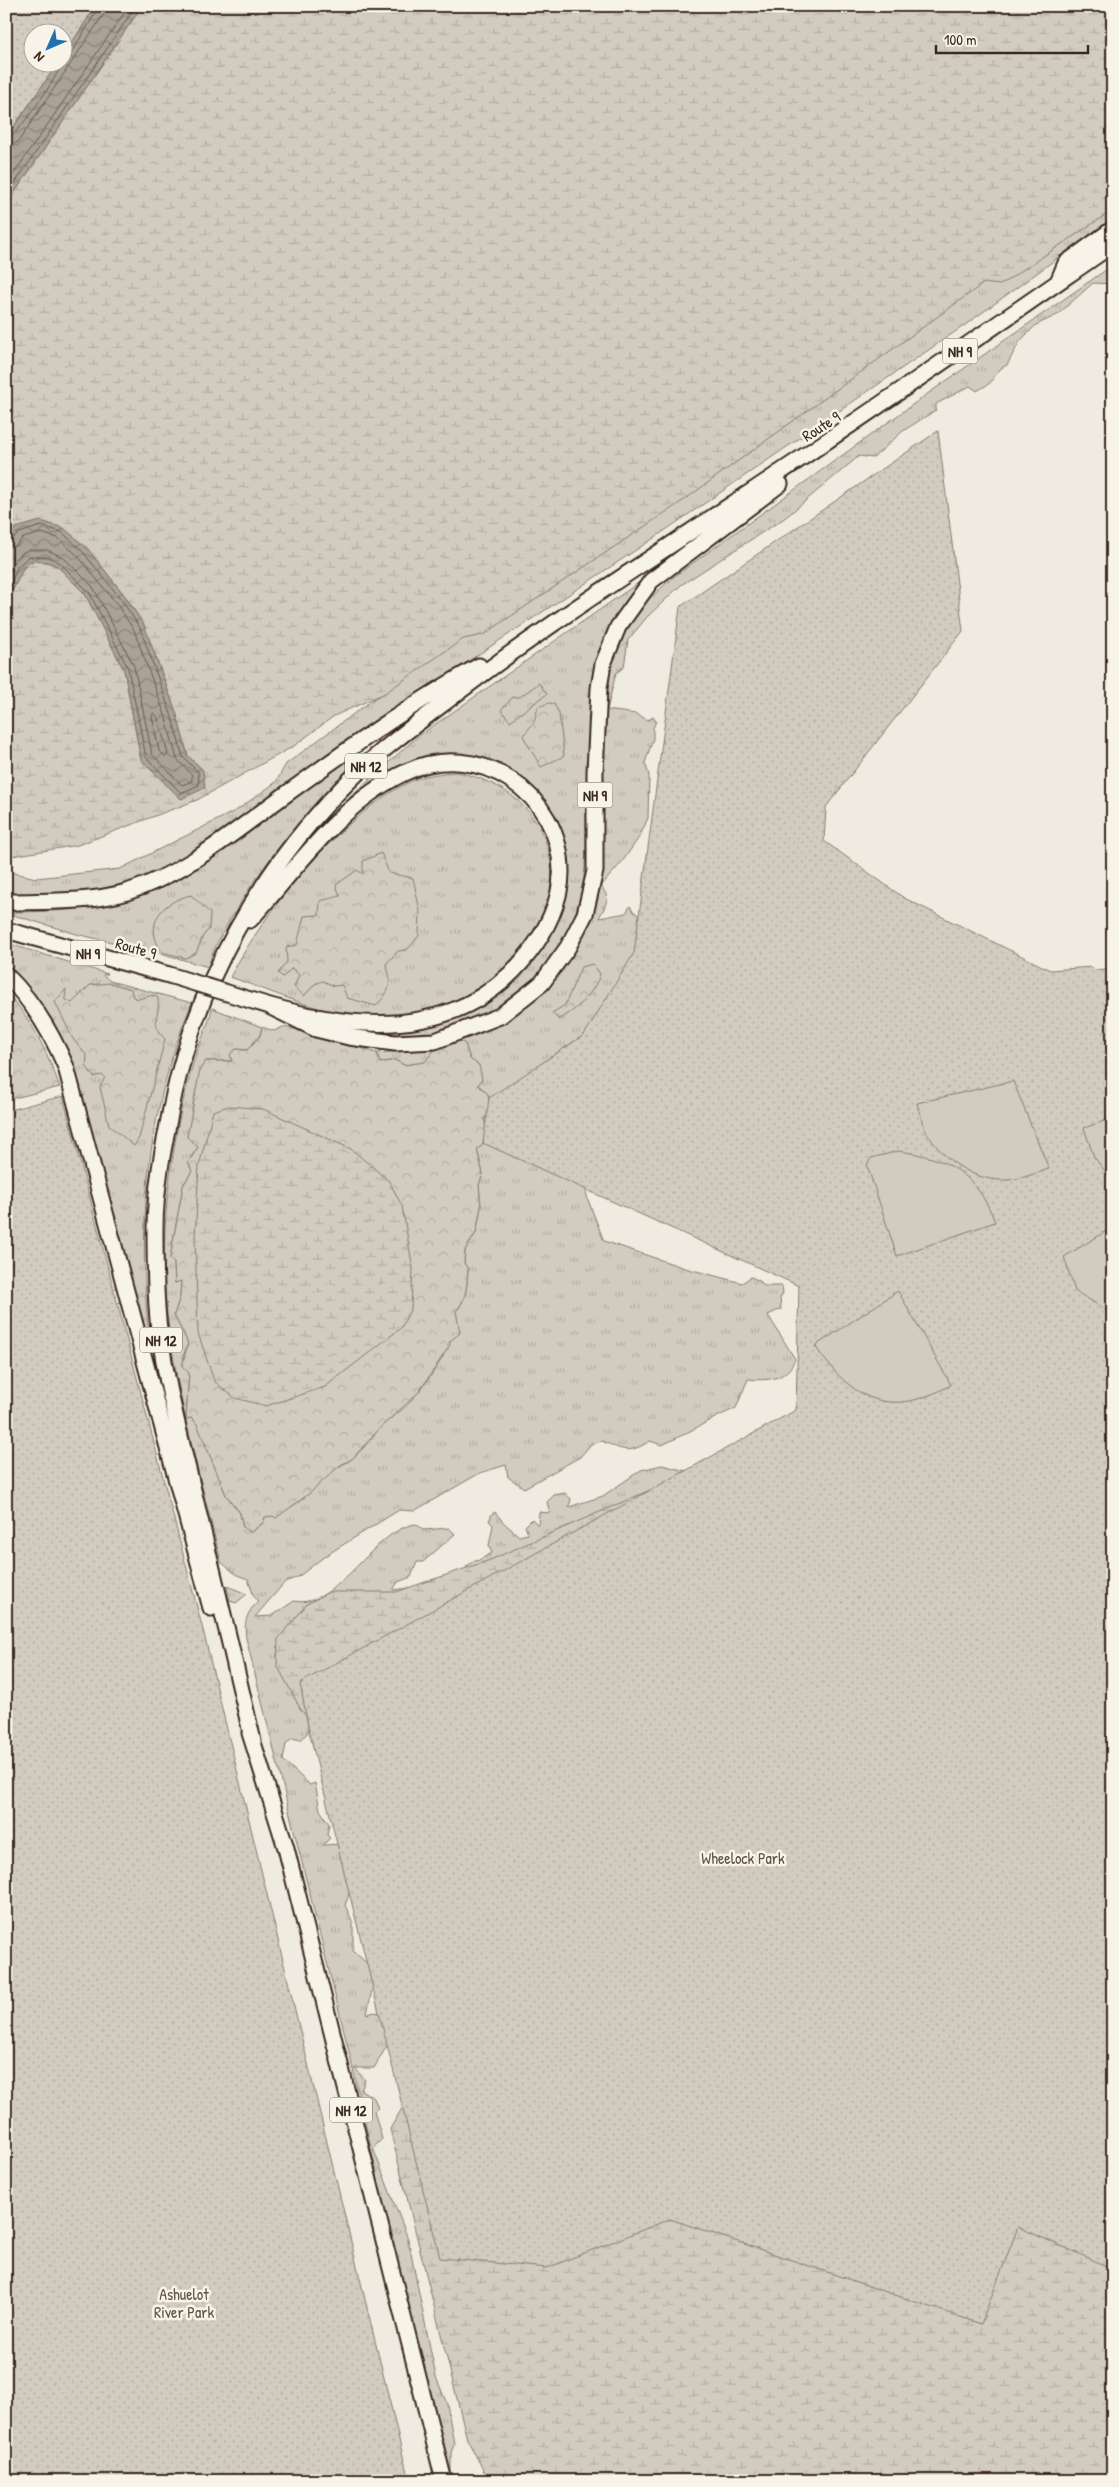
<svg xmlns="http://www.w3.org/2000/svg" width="1119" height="2487" viewBox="0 0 1119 2487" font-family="'Patrick Hand',sans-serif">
  <defs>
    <pattern id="grass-tufts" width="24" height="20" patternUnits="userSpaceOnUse" patternTransform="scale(1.25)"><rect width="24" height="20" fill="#d1cbc0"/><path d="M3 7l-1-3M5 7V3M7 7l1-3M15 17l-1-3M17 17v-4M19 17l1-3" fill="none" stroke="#b4aea5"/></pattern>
    <pattern id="forest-crowns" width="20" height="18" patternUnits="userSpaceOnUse" patternTransform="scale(1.25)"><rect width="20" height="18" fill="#d1cbc0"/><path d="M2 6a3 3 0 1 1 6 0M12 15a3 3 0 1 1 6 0" fill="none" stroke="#b4aea5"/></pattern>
    <pattern id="wetland-marsh" width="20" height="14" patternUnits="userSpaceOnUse" patternTransform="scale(1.25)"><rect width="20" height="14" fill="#d1cbc0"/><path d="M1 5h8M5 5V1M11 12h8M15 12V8" fill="none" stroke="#b4aea5"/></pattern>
    <pattern id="park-dots" width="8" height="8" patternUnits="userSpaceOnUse" patternTransform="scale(1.25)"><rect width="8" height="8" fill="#d1cbc0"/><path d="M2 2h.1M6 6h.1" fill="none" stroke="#b4aea5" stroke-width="1.8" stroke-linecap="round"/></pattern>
    <pattern id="water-waves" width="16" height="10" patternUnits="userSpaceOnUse" patternTransform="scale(1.25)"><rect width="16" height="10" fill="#aaa296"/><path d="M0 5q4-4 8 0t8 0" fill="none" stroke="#8c847a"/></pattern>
  </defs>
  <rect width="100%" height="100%" fill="#efebe0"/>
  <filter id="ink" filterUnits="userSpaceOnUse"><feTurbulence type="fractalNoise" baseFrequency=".02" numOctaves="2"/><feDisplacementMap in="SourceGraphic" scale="10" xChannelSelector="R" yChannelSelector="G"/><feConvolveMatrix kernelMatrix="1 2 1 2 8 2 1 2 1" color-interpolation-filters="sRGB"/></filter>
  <g filter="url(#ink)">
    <!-- grass -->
    <path fill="url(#grass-tufts)" stroke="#867a6f" d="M1113,151v67l-148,107 -314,215 -306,203 -185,130 -43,16 -54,6 -57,1v-25l30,7 84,-9 117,-59 39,-28 10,-18z
      M1113,265v19l-20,-1 -36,32 -21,10 -16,16 -13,24 -7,4 -10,14 -13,8 -7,-5 -34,18v6l-33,21 -30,27 -14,-2 -73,61 -105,68 -34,32 -19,23 -4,27 -8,6 -9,37 29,4 12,6 5,-3 3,4 -3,7v11l-8,24 4,12 -1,43 -8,18 -18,26 -21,24c10,13 5,18 -2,32l27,-5 4,-7 4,6 11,7 23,-9 -84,125 -29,19 33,146 16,41 81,27 57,15 9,-6 9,4 4,5h18l1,7 -3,5 1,11 -13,6 27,44c-8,21 -27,22 -47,20l-12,29c-26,11 -49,26 -74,37l-12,-4c-21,13 -26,10 -48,0l-11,3 -11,13 -56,31 -16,-11 -2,-12 -26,8 -66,38 -15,-1 -74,46 -27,21 -13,5 -30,35 17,-1 22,-15c44,9 79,-72 122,-77l8,6 25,-2 6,6 -32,28h-6l-6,15 -13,5 -5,8 68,-9 6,-15 8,-6 2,1 15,-8 -3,-7 4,-21 -4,-4 3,-7 3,-2 9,11 15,13 9,-2 -3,-8 7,-7 6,6 1,-13 11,1 -3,-11 7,-7 11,-2 6,6 -2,8 34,-11 38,-26 21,-5 24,6 -386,212 9,48 -8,9 -9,-2 -6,6 -3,16 27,25 5,-2 5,27 9,14 -2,11 3,3 -7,7 19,-1 10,43 -7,18 8,18v28l23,20 -9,43 8,-2 10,3 7,22 -18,31h-19l10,12 -4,10 13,8 4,10 -4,3 8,28 -9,9 35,91 28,138 11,27 7,40 -3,9v18l7,10h-7l-65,-266 -38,-168 -102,-409c-2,-16 0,-25 12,-36l-5,-8 -5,-15 -11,-4 -16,-13c-20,-82 -44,-164 -54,-248 -6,-50 -2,-109 6,-159 5,-35 13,-70 24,-104 5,-14 12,-27 15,-43l50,19 -2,8 -13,15 -11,-1 -3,12h-27c-8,21 -24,65 -8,86l-7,10 1,14 -9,15 -13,72 4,5 1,20 6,-3 -1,17 -6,18 14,28 -5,14 6,16 -3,46 5,-1 6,5 29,72 14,18 3,14 8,5 12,-9 2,-7c29,-2 51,-31 72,-48 5,-4 12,-6 16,-10 11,-9 19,-21 28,-32 8,-7 16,-12 24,-19 20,-20 55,-67 51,-96 11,-11 11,-28 12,-42l-4,-6 1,-13 11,-17 5,-26 -2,-22 4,-11 -6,-25 7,-31 7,-4 -3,-20 -10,-9 -13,-41 -5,-3c64,-19 114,-73 134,-136l9,-210 10,-36 14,-30 21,-29 24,-22 254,-183z
      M641,581l4,3 -50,95 -5,25c-2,37 -3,74 -4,111 0,27 1,56 -6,83 -21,82 -101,139 -183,140 -8,0 -18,2 -27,0 -14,-2 -29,-11 -42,-16l101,1 96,-59 40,-92 -38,-84 -75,-29 -97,43 -6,-4 68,-61z
      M360,754l-3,7c-47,46 -89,94 -122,151 -11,17 -22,36 -27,55l-52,-15 -76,-17 -67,-20v-3h5c36,-1 72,-1 107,-13l125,-69 99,-72z
      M456,772c36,7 66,24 84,57 41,79 -34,154 -104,180 -17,6 -38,8 -56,9 -44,2 -107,-26 -150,-41 36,-68 111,-162 181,-196 14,-6 30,-8 45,-9z
      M6,943l102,31 -5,1 7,6 82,22c-47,111 -55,226 -42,344h-4l-77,-281 -63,-98z
      M435,1049l-9,13 -22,3 -9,-5 -15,3 -3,-10z
      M227,1586l20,8 -11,9 -6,-2z"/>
    <!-- forest -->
    <path fill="url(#forest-crowns)" stroke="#867a6f" d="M539,683l8,11 -37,27 -9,-11 12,-13h7z
      M549,703l5,1 5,9 5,43 -23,11 -18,-31 11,-14 4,-15z
      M381,853l8,20 24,5 7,33 -1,25 -12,14 -9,1 -12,13c7,20 4,27 -10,42l-29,-8 -5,-13 -8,1 -11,-5 -8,3 -11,12 -10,-9 5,-12 -7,-7 -9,9 -5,-4 9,-11 -1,-15 11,-2 7,-29 15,-1 1,-14 20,-5 -4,-11 21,-15 6,4v-13z
      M191,895l19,18 -1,16 -6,7 -7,17 -11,5 -23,-6c-19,-28 -1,-50 29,-57z
      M593,964l7,10c-4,16 -27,41 -42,45l-6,-6 13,-8 16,-38z
      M110,983l21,6 2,8 5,2 15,-4 5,3c2,20 -9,25 7,41l-26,99 -5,8 -25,-21 -9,-38 5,-10 -4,-2 -7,2 -8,-11 1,-10 -14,-17 -18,-37 11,-13 -1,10 7,4 18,-18z
      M6,992c26,27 41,60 54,95l-54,13z
      M262,1027l12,4 9,-4 16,3 78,23 3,10 15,-3 9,5 21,-3 13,-17 22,-4 5,3 5,15 9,6 3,14 -4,6 10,9 3,20 -7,4 3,15 -5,13 -5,3 6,25 -4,11 2,22 -5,26 -11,17 -1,13 4,6c-1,14 -1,31 -12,42l4,22 -11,9 1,3 -31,47 -38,35 -29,32 -13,7 -29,27 -34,25 -3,-2 -8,1 -2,6 -12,9 -8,-5 -3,-14 -14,-18 -29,-71 -5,-6 -6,1 3,-46 -7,-7 6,-23 -14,-28 6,-18 1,-16 -6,2 -1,-20 -4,-5 13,-72 9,-15 -4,-8 10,-16 -11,-10 13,-68 6,-8h26l-2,-7 6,-5 11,1 13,-14z"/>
    <!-- wetland -->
    <path fill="url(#wetland-marsh)" stroke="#867a6f" d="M142,6h971v204l-113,75 -16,-2 -300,217 -201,135 -20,4 -78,54 -51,23 -40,30 -97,54 -119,45 -72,12v-253l17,-35 7,-8 17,1 10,4 28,28 39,76 17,90 62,10 -15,-14 -12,-44 -32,-87 -19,-29 -38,-48 -71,-20 -10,11v-334z
      M229,1106l34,3 88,40 38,32 13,25 11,63 -2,39 -10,20 -76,59 -59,19 -31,-8 -21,-17 -16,-48 -3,-96 4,-71 14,-55z
      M836,1471l277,18v992h-624l-22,-42 -77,-310 14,-24 -82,-373 -21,-22 -24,-45 1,-26 29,-35 22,-12h67l94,-32 160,-70z"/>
    <!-- park -->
    <path fill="url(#park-dots)" stroke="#867a6f" d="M6,6h90l-33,50 -1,-24h-30v30l26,1 -52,75z
      M938,431l25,200 -137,176 -2,34 80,57 146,72 42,-3 3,3 18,-2v1301l-95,-42 -37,97 -311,-105 -123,49 -107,-10 -131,-527 -9,-48 496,-273 3,-124 -316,-143 6,-45 95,-63 50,-82 46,-346z
      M63,1096l140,534 206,851h-403v-1370z"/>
    <!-- pitch -->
    <path fill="#d1cbc0" stroke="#867a6f" d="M1013,1081l36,88c-13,4 -27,10 -42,11 -32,2 -64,-20 -80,-47 -5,-9 -7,-20 -10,-30z
      M1113,1118v63l-19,-24 -10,-29z
      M899,1151c50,7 77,22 96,71l-98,34 -30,-91 4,-7z
      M1113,1227v87l-38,-23 -11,-34z
      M898,1291l53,94c-62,34 -98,16 -136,-39z"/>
    <!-- water -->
    <path fill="url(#water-waves)" stroke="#7e7266" d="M96,6h46l-136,199v-67l52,-75 4,-1 1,-6z
      M40,521l24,7 23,20 38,48 19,29 32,87 12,44 15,14 2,18 -24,11 -40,-39 -17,-90 -39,-76 -28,-28 -10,-4 -17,-1 -7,8 -17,35v-65l10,-11z"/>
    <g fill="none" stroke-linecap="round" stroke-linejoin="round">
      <!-- shore -->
      <path stroke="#675a4e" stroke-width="1" d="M62,59l7,-3 31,-50
        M6,140c9,-1 55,-67 56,-78
        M6,147l12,-5 86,-128 2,-8
        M6,185l123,-179
        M6,196l130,-190
        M6,542l5,-1 8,-8 22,-7 21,6 21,20 38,47 19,29 31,86 12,43 15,15 1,13 -18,8 -35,-36 -18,-89 -39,-76 -30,-30 -11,-5 -18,-1 -12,10 -12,29
        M6,548l9,-2 8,-8 18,-5 17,5 20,18 38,47 18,27 31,85 12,44 15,16v6l-10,4 -30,-31 -18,-88 -41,-79 -30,-30 -16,-7h-18l-6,2 -10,11 -7,16
        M154,713l4,5 10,36 -2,3 -7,-6 -7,-35z"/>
      <!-- trunk casing -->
      <g stroke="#3b2a1e" stroke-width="19">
        <path id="trunk" d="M1058,282l8,-19 47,-34
          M6,902c39,-1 83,1 121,-10 57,-18 103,-57 151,-92 65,-47 131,-95 201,-134
          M6,930l163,45
          M6,975c27,26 45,57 60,92l145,541
          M250,1000c98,31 208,45 279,-47 17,-22 32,-52 32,-80 1,-79 -83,-135 -155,-101 -66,31 -109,96 -156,148
          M271,1007l45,22 33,8 46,6 40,-2 65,-25 42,-33 26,-36 17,-33 10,-43v-99l4,-84 4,-24 15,-37 33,-46 129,-97
          M250,1733l36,115 158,633
          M253,1741c-18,-77 -36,-153 -55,-230 -14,-60 -31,-121 -39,-182 -4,-33 -4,-66 -4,-99 0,-45 10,-91 19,-136 26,-115 85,-221 168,-306 32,-33 70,-61 106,-88 91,-70 188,-132 283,-195 129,-85 255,-173 382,-261"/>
      </g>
      <!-- trunk -->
      <use href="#trunk" stroke="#f7f3e8" stroke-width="15"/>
      <!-- trunk-bridge casing -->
      <g stroke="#3b2a1e" stroke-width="19" stroke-linecap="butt">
        <path id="trunk-bridge" d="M169,975l81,25"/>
      </g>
      <!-- trunk-bridge -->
      <use href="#trunk-bridge" stroke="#f7f3e8" stroke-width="15"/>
    </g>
  </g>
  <g text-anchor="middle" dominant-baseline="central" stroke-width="5" stroke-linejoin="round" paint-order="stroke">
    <!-- shield labels -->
    <g fill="#f7f3e8" stroke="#73665b" stroke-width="1">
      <rect x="942.5" y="338.5" width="35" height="25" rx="4"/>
      <rect x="345" y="753.5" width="42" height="25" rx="4"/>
      <rect x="577.5" y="782.5" width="35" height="25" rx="4"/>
      <rect x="70.5" y="940.5" width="35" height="25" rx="4"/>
      <rect x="140" y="1327.5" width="42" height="25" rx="4"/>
      <rect x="330" y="2097.5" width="42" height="25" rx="4"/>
    </g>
    <g font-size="15" font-weight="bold" fill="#3b2a1e">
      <text x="960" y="351">NH 9</text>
      <text x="366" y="766">NH 12</text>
      <text x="595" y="795">NH 9</text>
      <text x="88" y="953">NH 9</text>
      <text x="161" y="1340">NH 12</text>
      <text x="351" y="2110">NH 12</text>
    </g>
    <!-- street labels -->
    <g font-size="16" fill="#3b2a1e" stroke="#f7f3e8">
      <text transform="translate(821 426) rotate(-33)">Route 9</text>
      <text transform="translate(136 948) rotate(16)">Route 9</text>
    </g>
    <!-- park labels -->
    <g font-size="16" fill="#605246" stroke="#f7f3e8">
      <text x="743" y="1858">Wheelock Park</text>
      <text x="184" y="2294">Ashuelot<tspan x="184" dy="18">River Park</tspan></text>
    </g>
  </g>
  <!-- margin -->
  <rect width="1119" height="2487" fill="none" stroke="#f7f3e8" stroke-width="25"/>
  <rect x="12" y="12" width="1094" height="2462" fill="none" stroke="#3b2a1e" stroke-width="2" filter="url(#ink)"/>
  <!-- north arrow -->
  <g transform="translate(48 48) rotate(225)"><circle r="24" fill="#f7f3e8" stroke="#aca397"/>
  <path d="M0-4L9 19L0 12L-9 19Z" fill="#1f6fb2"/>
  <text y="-8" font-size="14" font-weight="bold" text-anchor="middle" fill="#3b2a1e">N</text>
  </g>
  <!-- scale -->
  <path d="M936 45v8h152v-8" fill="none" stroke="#3b2a1e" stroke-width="2.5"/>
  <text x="944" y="45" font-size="15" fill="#3b2a1e" stroke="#f7f3e8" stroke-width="4" paint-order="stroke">100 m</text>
</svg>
